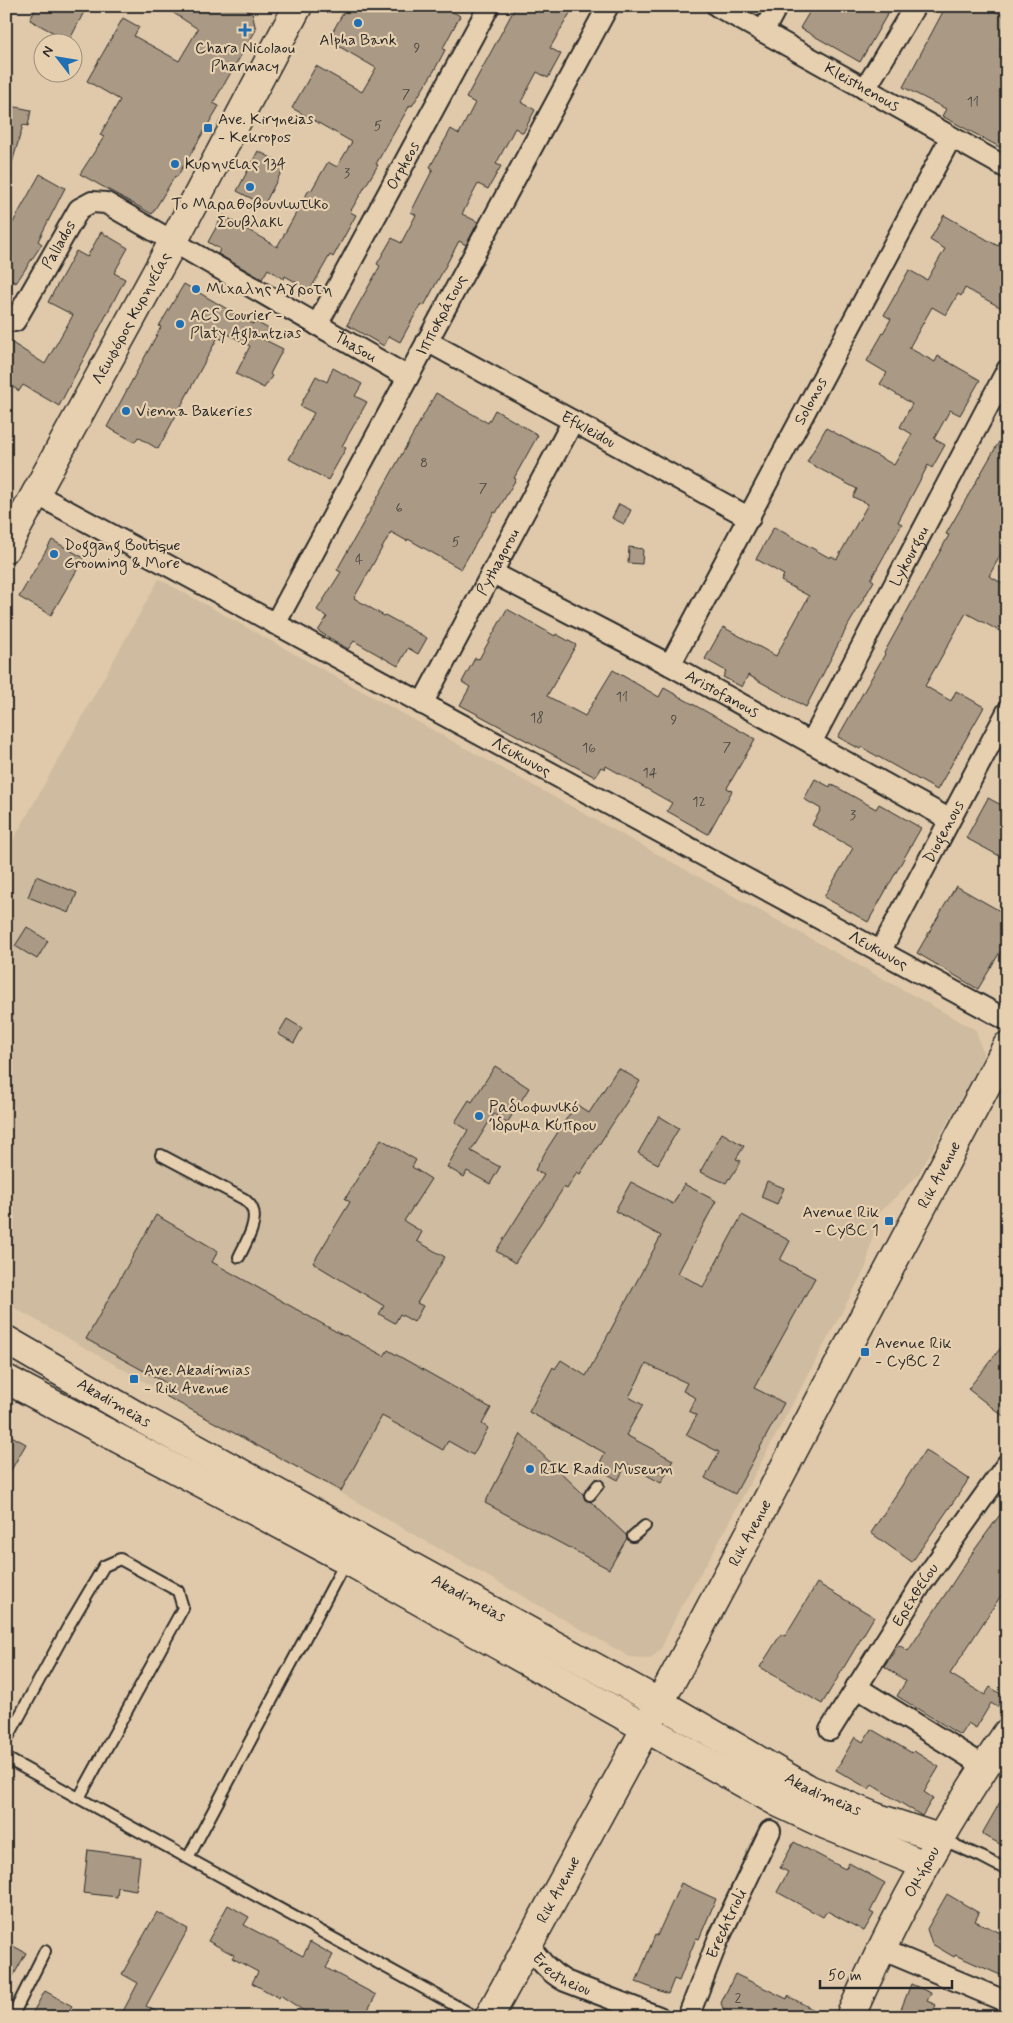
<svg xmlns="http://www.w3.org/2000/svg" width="1013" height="2023" viewBox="0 0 1013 2023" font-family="Mynerve,sans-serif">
  <rect width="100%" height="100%" fill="#dfc9aa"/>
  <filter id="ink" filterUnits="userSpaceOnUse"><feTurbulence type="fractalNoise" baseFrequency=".02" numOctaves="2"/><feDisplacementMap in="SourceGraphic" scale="10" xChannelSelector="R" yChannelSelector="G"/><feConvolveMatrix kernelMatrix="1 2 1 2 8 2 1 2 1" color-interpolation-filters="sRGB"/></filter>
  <g filter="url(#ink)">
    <!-- built -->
    <path fill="#cfbb9f" d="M159,579l817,451 8,27 -66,118 -41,40 -11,52 -154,287 -32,54 -19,41 -11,10 -20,-2 -624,-354v-450z"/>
    <!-- building -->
    <path fill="#aa9a85" stroke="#2b2b2b" d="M37,6h50l-18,35 -39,-21z
      M163,6h78l11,7 4,17 -43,73 6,3 -42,71 -2,-1 -23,38 -72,-40 24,-37 -4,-2 20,-35 -33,-19 36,-63 16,9 -5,9 45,25 19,-32z
      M347,6h96l17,10 -17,32 2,2 -11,21 -22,35 -2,-1 -34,59 2,1 -28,47 6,3 -23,42 -3,-2 -20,35 -25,-14 -1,3 -16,-10 -6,10 -44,-25 2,-5 -12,-7 15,-27 54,32 32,-57 2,1 17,-29 9,5 15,-25 -60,-34 24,-42 46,26 14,-24 -48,-28z
      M516,6h58l-24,42 11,6 -13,24 -11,-6 -16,30 14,8 -12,23 -8,-5 -19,36 5,2 -13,23 -10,-5 -16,30 16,8 -12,23 -7,-4 -35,65 -3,-2 -21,38 -11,-6 -5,10 -37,-21 33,-59 -3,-2 15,-26 9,5 15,-28 -5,-3 22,-43 -3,-2 21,-38 8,5 16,-31 -9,-5z
      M813,6h79l-32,56 -60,-34z
      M946,6h40l21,12v20l-7,12 7,3v98l-65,-35 4,-7 -43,-22z
      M6,105l25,5 -3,16 -5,-1 -13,45 -4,-1z
      M258,151l27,14 -21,40 -27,-14z
      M40,174l25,14 -27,53 4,3 -26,39 -10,-6v-42z
      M944,215l54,31 9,-16v81l-42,-23 -4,8 -3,-2 -12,21 -14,-8 -23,41 26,14 3,-6 42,24 -20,35 -10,-5 -16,29 11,6 -13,23 -4,-3 -30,57 4,2 -31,55 3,2 -28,48 -40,78 -58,-32 -6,12 -19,-10 3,-6 -21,-12 18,-32 53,29 33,-60 -28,-15 3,-6 -28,-16 18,-32 56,31 1,-2 6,3 31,-55 -15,-7 4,-8 -50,-27 19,-34 68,37 18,-31 -12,-7 12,-23 -32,-20 7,-11 -20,-12 24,-42 -7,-4 25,-45 18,10 18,-31 -15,-9z
      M101,232l27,16 -14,25 11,6 -66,127 -36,-21 -4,6 -13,-9v-43l39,25 28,-49 -25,-13 28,-51 11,6z
      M184,284l69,40 1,-3 15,8 -6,10 20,10 -13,25 2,2 -8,12 -28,-14 14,-28 -24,-13 -3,7 -5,-3 -60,112 -20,-12 -3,5 -28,-15 54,-100 -2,-1z
      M333,368l29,16 -7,12 12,6 -25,44 4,2 -18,32 -39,-21 25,-46 -14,-7 16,-30 11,6z
      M436,393l52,30 7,-13 43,25 -24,43 2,1 -20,34 -2,-1 -33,57 -53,-30 -1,2 -16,-9 -37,66 30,18 1,-1 42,23 -9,16 -10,-6 -10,18 -44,-25 -6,8 -30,-18 9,-14 -10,-7 24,-38 -4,-2z
      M1007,428v115l-18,33 18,10v49l-41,-22 -41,73 26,15 5,-10 28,16 -47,83 -76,-43 -1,2 -22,-12 47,-83 -1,-1 65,-118 -3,-1z
      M619,504l12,6 -7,14 -12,-6z
      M52,540l32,18 -33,57 -32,-18z
      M629,547l14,2 -1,15 -14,-1z
      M507,609l48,27 1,-2 20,11 -29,51 38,20 28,-46 46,27 5,-9 91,51 -28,49 5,3 -24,43 -41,-23 5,-8 -66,-37 -1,3 -4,-2 -6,10 -135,-72 10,-18 -8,-5 13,-24 4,1z
      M815,779l15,8 1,-3 45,25 3,-5 42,24 -53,94 -44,-25 29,-49 -41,-23 9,-16 -17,-10z
      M988,798l19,10v52l-41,-22z
      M36,876l41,17 -8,20 -41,-16z
      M956,886l51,29v41l-7,-4 -22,37 -61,-36z
      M27,927l21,14 -11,18 -22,-13z
      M287,1019l15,9 -8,15 -16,-9z
      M495,1066l34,22 -22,35 -13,-9 -23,37 29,16 -10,17 -23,-13 -3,6 -17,-10 21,-37 -13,-8 14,-22 3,2z
      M618,1068l22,13 -60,93 -3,-2 -10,17 -3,-2 -49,76 -19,-12 48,-76 -9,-5 12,-21 29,-45 13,9z
      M659,1116l20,12 -21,36 -20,-11z
      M722,1133l22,13 -8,13 5,2 -11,18 -1,-1 -3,5 -26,-11z
      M381,1139l35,21 -4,7 19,12 -27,42 18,11 -5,9 28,16 -28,46 6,3 -9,16 -14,-8 -5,9 -16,-9 5,-8 -71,-43 37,-61 -5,-3z
      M767,1181l17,7 -7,16 -16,-7z
      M631,1182l42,22 11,-20 32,17 -38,72 25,14 39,-72 48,26 -10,19 35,18 -61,110 30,15 -49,91 -30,-16 14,-26 -33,-17 11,-20 -8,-4 7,-13 -13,-7 4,-8 -41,-19 -17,33 14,8 -17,30 47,25 -12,23 -34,-19 -9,16 -21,-12 8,-15 -76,-41 24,-45 2,2 6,-9 25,16 75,-140 -46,-25z
      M156,1215l62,36 -6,11 132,74 1,-1 39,21 4,-6 103,58 -9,16 6,4 -15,27 -25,-14 -5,9 -61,-34 -41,75 -181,-98 6,-10 -80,-44z
      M1007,1340v79l-39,-30z
      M6,1433l20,11 -20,35z
      M521,1434l62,60 2,6 6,2 35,33 1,3 -18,31 -124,-66z
      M925,1450l44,29 -57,83 -41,-29z
      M1007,1505v81l-57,88 35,21 5,-8 14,9 -7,11 -6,-4 -15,25 -8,-5 -8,12 -63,-39 9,-15 -22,-15 15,-21 9,6 65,-99z
      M817,1583l57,34 -52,87 -62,-37 21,-33 4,2z
      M871,1729l41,24 2,-2 25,16 -15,25 9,6 -11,18 -50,-31 -3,4 -33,-19 19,-33 8,5z
      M1007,1790v58l-25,-14z
      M794,1842l51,27 4,-6 36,20 -15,29 4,2 -10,17 -37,-20 -4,6 -46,-25 11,-20 -8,-4z
      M88,1850l52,7 -4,33 -18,-3 -1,10 -34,-4z
      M681,1883l35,16 -17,40 -3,-1 -17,43 -5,-2 -6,15 -32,-12 19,-47 2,1z
      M947,1894l32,19 -4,8 32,15v42l-52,-23 -1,2 -22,-13 -5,-15z
      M228,1905l21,12 -5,8 59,31 7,-14 23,13 -7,13 50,27 -12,22h-22l-13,-7 -5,7h-11l-33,-22 -1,3 -27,-15 6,-11 -26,-14 2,-3 -26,-14z
      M157,1912l31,17 -42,77 20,11h-46l18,-34 -16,-9z
      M6,1942l20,11 -20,36z
      M735,1974l52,25 1,-3 39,21h-101l-5,-14z
      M911,1984l20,9 -4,8 9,4 -5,12h-33z
      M45,1991l27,15 -7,11h-35z"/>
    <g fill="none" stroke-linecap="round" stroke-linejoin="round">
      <!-- lane casing -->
      <g stroke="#2b2b2b" stroke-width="14">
        <path id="lane" d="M161,1155l83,44c3,3 7,6 8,9 7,14 -7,36 -13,49
          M590,1495l8,-10
          M633,1536l12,-10
          M6,1741l62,-114 36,-61 16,-7 58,32 5,17 -104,190
          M6,1758l470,259
          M943,1840l39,17 25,13
          M188,1858l158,-297
          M12,2017l33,-66"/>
      </g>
      <!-- street casing -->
      <g stroke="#2b2b2b" stroke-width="24">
        <g id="street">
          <path id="s1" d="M717,6l290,162"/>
          <path d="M763,32l14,-26"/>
          <path d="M865,89l50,-83"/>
          <path id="s2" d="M15,321l64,-112 13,-7 14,1 302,174"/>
          <path id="s3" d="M317,325l172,-319"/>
          <path id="s4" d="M427,341l323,177"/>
          <path id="s5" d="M36,494l971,526"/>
          <path id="s6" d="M493,573l177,92 279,154"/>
          <path id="s7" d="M275,624l333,-618"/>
          <path id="s8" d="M670,665l281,-528"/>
          <path id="s9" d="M422,704l151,-283"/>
          <path id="s10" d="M811,743l196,-373"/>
          <path id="s11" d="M880,952l127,-240"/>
          <path d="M856,1687l128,79"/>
          <path id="s12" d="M830,1730l92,-147 85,-119"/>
          <path id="s13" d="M529,1944c9,16 20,28 36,37l94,36"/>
          <path d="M881,1949l126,53"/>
          <path id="s14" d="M688,2017l30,-77 52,-109"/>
        </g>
      </g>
      <!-- secondary casing -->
      <g stroke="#2b2b2b" stroke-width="31">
        <g id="secondary">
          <path id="s15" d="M6,548l167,-306 125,-236"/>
          <path id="s16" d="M6,1340l138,80 516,283 146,85 69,29 64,21"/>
          <path d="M6,1379l341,181 432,243 47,22 99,40"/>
          <path id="s17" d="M489,2017l190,-350 328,-621"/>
          <path id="s18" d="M850,2017c44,-100 96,-194 157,-284"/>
        </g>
      </g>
      <!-- lane -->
      <use href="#lane" stroke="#e7d0af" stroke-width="10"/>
      <!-- street -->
      <use href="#street" stroke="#e7d0af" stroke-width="20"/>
      <!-- secondary -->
      <use href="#secondary" stroke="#e7d0af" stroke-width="28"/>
    </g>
  </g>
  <!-- markers -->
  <g fill="#1f6fb2" stroke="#e7d0af" stroke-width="2">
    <circle cx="358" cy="23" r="5"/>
    <path d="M242.5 22.5h5v5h5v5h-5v5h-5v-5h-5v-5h5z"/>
    <rect x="203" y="123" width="10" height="10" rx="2.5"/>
    <circle cx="175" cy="164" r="5"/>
    <circle cx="250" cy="187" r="5"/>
    <circle cx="196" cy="289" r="5"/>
    <circle cx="180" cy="324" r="5"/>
    <circle cx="126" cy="411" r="5"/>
    <circle cx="54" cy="554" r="5"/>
    <circle cx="479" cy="1116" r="5"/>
    <rect x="884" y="1216" width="10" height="10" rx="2.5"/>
    <rect x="860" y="1347" width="10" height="10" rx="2.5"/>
    <rect x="129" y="1374" width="10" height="10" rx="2.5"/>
    <circle cx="530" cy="1469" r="5"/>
  </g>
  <g text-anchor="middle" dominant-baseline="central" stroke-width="4.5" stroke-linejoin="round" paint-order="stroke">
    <!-- number labels -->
    <g font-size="14" fill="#4b4742">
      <text x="417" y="48">9</text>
      <text x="406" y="94">7</text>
      <text x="973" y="102">11</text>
      <text x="378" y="126">5</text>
      <text x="347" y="173">3</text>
      <text x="424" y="463">8</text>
      <text x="483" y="488">7</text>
      <text x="399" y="508">6</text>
      <text x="456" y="542">5</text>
      <text x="359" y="560">4</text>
      <text x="622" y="697">11</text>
      <text x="537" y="718">18</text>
      <text x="674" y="720">9</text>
      <text x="727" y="747">7</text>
      <text x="589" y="748">16</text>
      <text x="650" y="773">14</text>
      <text x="699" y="802">12</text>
      <text x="853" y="815">3</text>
      <text x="738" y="1998">2</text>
    </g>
    <!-- poi labels -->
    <g font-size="16" fill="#2b2b2b" stroke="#e7d0af" text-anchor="start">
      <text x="358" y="40" text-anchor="middle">Alpha Bank</text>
      <text x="245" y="48" text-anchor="middle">Chara Nicolaou<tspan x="245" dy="18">Pharmacy</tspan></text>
      <text x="218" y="119">Ave. Kiryneias<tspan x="218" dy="18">- Kekropos</tspan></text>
      <text x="185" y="164">Κυρηνειας 134</text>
      <text x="250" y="204" text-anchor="middle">Το Μαραθοβουνιωτικο<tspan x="250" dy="18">Σουβλακι</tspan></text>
      <text x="206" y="289">Μιχαλης Αγροτη</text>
      <text x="190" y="315">ACS Courier -<tspan x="190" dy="18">Platy Aglantzias</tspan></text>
      <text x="136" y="411">Vienna Bakeries</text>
      <text x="64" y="545">Doggang Boutique<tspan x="64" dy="18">Grooming &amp; More</tspan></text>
      <text x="489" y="1107">Ραδιοφωνικό<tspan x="489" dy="18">Ίδρυμα Κύπρου</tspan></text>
      <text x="879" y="1212" text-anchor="end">Avenue Rik<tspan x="879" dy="18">- CyBC 1</tspan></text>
      <text x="875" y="1343">Avenue Rik<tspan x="875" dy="18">- CyBC 2</tspan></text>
      <text x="144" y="1370">Ave. Akadimias<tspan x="144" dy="18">- Rik Avenue</tspan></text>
      <text x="540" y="1469">RIK Radio Museum</text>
    </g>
    <!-- street labels -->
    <g font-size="16" fill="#2b2b2b" stroke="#e7d0af">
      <text stroke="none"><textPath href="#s1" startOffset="166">Kleisthenous</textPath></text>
      <text stroke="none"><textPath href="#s3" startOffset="181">Orpheos</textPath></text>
      <text stroke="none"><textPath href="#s2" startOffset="88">Pallados</textPath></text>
      <text stroke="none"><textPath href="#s7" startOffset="351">Ιπποκράτους</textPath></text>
      <text stroke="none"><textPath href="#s15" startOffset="262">Λεωφόρος Κυρηνείας</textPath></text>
      <text stroke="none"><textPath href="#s2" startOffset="446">Thasou</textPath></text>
      <text stroke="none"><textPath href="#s8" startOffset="299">Solonos</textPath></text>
      <text stroke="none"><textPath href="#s4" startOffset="184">Efkleidou</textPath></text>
      <text stroke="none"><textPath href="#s10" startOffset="211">Lykourgou</textPath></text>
      <text stroke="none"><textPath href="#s9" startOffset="161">Pythagorou</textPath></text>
      <text stroke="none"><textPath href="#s6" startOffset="259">Aristofanous</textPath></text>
      <text stroke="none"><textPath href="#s5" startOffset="552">Λευκωνος</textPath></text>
      <text stroke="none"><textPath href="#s11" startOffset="136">Diogenous</textPath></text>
      <text stroke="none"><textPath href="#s5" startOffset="958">Λευκωνος</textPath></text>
      <text stroke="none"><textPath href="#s17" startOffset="955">Rik Avenue</textPath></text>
      <text stroke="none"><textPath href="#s16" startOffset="125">Akadimeias</textPath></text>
      <text stroke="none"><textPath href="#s17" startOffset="550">Rik Avenue</textPath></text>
      <text stroke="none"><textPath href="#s12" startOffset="160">Ερεχθείου</textPath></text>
      <text stroke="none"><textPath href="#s16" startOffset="530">Akadimeias</textPath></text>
      <text stroke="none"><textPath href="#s16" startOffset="935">Akadimeias</textPath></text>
      <text stroke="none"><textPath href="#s18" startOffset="162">Ομήρου</textPath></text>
      <text stroke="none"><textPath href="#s17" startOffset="145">Rik Avenue</textPath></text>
      <text stroke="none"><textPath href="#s14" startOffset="101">Erechtrioli</textPath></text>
      <text stroke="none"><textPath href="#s13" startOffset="46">Erectheiou</textPath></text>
    </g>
  </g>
  <!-- margin -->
  <rect width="1013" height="2023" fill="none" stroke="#e7d0af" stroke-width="25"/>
  <rect x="12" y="12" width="988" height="1998" fill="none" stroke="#2b2b2b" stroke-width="2" filter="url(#ink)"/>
  <!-- north arrow -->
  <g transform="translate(58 58) rotate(301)"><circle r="24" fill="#e7d0af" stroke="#9c8e7a"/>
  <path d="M0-4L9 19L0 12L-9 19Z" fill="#1f6fb2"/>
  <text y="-8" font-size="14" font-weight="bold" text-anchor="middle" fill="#2b2b2b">N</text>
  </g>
  <!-- scale -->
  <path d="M820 1980v8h132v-8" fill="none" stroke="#2b2b2b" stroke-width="2.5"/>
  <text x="828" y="1980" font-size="15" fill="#2b2b2b" stroke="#e7d0af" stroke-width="4" paint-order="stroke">50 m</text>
</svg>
